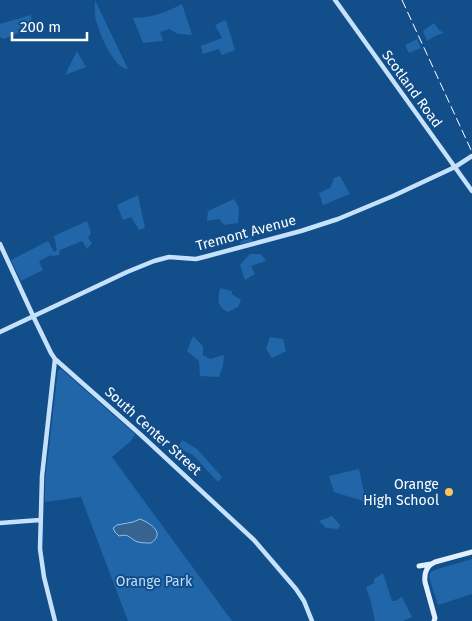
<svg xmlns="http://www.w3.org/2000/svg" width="472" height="621" viewBox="0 0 472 621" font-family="'Fira Sans',sans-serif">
  <rect width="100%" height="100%" fill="#124e8a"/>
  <!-- green -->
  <path fill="#2066a8" d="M95,0l33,69c-14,0 -29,-36 -32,-49 -2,-6 -1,-13 -1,-20z
    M182,4l10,31 -14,-1 -9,-5 -9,3 3,9 -20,2 -10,-25c21,-1 29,-4 49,-14z
    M31,15l1,12 -14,2 1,4 -15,6 -4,-2v-13z
    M226,20l9,30 -13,5 -3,-6 -16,5 -2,-8 21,-8 -7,-13z
    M434,23l5,7 5,3 -9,3 -8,5 -4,-10z
    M417,39l4,9 -12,5 -4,-8z
    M77,51l9,16 -21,8z
    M340,176l10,18 -27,11 -4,-12 11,-5 4,-10z
    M138,195l7,33 -6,2 -8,-13 -8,3 -6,-15z
    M234,199l5,9 -1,15 -14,2 -5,-6 -12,2 1,-10z
    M87,221l4,12 -3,5 4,5 -5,6 -5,-8 -22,9 -1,5 -6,1 -2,-1 -12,6 4,9 -22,11 -10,-21 37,-19 6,11 3,-2 -3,-14z
    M243,229h2l8,12 -13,3z
    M250,254h11l5,7 -15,5 4,8 -10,6 -5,-15z
    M220,288l12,3v3l9,6 -3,7 -10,5c-12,-6 -10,-13 -8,-24z
    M193,336l10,10v9l7,4 14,-4 -1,11 -4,11 -19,-1 -1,-15 -12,-10z
    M270,337l13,2 3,12 -14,7 -6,-9z
    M61,369l74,65 -4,7 -19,16 120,164h-104l-47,-124 -36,5v-21l13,-111z
    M182,440l15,9 25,28 -4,5 -25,-27 -15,-7z
    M359,469l5,23 -1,9 -29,-9 -5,-16z
    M332,516l8,9 -2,4 -12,-1 -7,-7z
    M472,559v35l-34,11 -9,-28 1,-4 4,-3z
    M383,573l9,28h3l7,-4 10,20 -9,4h-28l-4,-19 -5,-15 8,-4v-4z"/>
  <!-- water -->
  <path fill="#36638f" stroke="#89c2f4" d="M140,519c10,4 26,14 11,24 -4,0 -9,0 -13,-1 -9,-3 -8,-9 -19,-6l-4,-4 -2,-4 4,-3 16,-3z"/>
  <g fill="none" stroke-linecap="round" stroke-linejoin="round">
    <!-- secondary -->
    <path stroke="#c6e1fc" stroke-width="4.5" d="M335,0l137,191
      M0,244l35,76 16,33 4,6 86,76 113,105 42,49 8,12 8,20
      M0,332l127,-60 27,-11 15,-4 27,2 8,-2 97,-26 37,-12 55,-23 62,-29 17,-11
      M0,523l40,-3
      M55,621l-11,-44 -4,-28 2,-73 13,-117"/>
    <!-- primary -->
    <path stroke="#e2efff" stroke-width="5" d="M419,566l12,-2
      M434,621l1,-3 -10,-36c-1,-9 1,-16 10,-20l37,-10"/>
    <!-- rail -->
    <path stroke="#fff" stroke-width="1" stroke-dasharray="9 4" stroke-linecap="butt" d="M402,0l70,152"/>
  </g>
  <!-- markers -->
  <circle fill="#ffc458" stroke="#124e8a" stroke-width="2" cx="449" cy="492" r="5"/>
  <g text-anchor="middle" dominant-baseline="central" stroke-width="4" stroke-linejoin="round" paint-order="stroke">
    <!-- street labels -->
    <g font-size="14" fill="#fff" stroke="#124e8a">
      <text transform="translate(412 89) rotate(54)">Scotland Road</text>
      <text transform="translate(246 233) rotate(-15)">Tremont Avenue</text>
      <text transform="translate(153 431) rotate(42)">South Center Street</text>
    </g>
    <!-- poi labels -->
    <g font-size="14" fill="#fff" stroke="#124e8a" text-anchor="end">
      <text x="439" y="484">Orange<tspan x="439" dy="16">High School</tspan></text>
    </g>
    <!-- park labels -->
    <g font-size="14" fill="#bfdefc" stroke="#124e8a">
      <text x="154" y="581">Orange Park</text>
    </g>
  </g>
  <!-- scale -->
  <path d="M12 32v8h75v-8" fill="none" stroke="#ffffff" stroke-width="2.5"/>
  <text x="20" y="32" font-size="15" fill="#ffffff" stroke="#124e8a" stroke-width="4" paint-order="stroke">200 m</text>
</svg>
